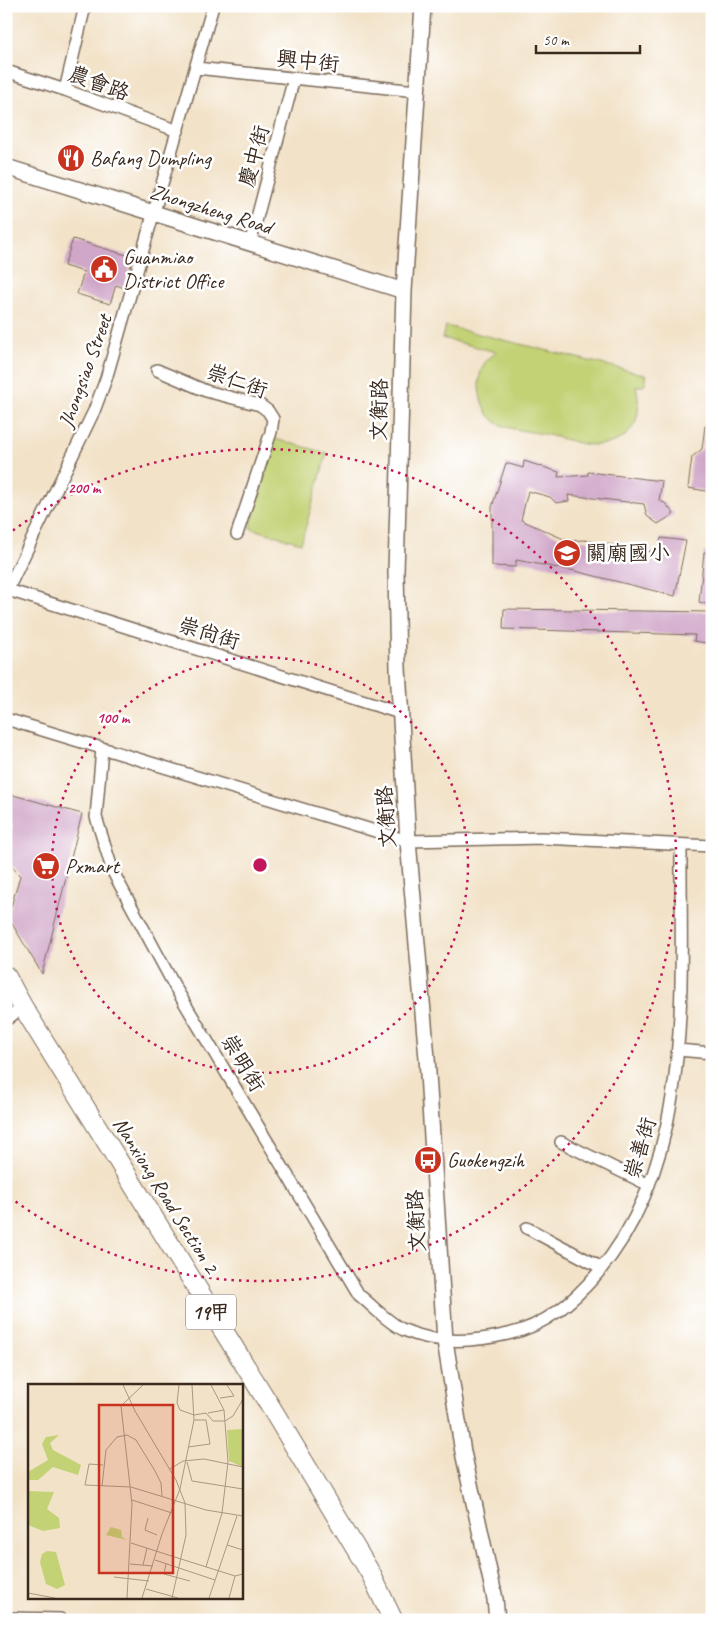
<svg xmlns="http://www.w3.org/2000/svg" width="718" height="1626" viewBox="0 0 718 1626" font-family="Caveat,'LXGW WenKai TC',sans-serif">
  <rect width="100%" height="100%" fill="#fff"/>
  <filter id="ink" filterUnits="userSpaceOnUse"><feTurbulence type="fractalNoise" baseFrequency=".02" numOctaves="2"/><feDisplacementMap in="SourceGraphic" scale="10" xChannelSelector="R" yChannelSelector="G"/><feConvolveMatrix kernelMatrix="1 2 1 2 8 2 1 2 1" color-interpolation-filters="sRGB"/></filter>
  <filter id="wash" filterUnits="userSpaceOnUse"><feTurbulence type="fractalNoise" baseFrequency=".0096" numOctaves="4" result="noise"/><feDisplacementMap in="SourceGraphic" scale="20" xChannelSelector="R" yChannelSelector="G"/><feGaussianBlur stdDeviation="1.12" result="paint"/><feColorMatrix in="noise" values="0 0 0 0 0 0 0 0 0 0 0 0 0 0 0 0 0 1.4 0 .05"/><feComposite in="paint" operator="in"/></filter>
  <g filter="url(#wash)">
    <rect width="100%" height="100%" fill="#f2e2c8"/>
    <!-- green -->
    <path fill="#c2d275" stroke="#7e7e4a" d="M446,326l201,49 -3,11h-8c8,32 -3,57 -39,59 -15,1 -34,-7 -49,-10 -13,-3 -38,-5 -49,-11 -18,-9 -25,-40 -16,-58 2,-5 9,-10 13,-14l-54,-14z
      M275,439l52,14 -26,90 -51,-15z"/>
    <g id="blocks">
      <!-- building -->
      <path fill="#d0a7c9" d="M73,239l60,18 -9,31 -8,-3 -6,19 -33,-10 7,-22 -20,-6z
        M705,426h7v66l-24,-4 4,-31 10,-8z
        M524,461l35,11 -1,5 30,-2v-3l74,9 -3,20 6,2 9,11 -16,10 -11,-8 -3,-12 -76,-9 1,6 -13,2 -6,-6 -22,-6 -7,29 47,21 16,-1 74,13 3,-15 25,3 -11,55 -100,-25 -59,-11v7l-24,-1v-59l14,-44 17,5z
        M704,552l8,1v52l-13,-3z
        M504,609l208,3v32l-18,-3 1,-6 -192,-6z
        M6,793l76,21 -40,160 -34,-57 12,-41 -14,-17v-15l7,-19 -7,-2z"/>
    </g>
  </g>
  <g filter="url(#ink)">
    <use href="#blocks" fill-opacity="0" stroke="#7b6a5a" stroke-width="1"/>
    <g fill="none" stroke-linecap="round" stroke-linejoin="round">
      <!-- minor casing -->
      <g stroke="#7b6a5a" stroke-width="14">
        <path id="minor" d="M196,68l221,23
          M6,71l59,19 113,41
          M65,90l20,-84
          M250,244l44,-166
          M157,370l49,21 54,14 8,6 5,8 -2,13 -34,102
          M8,590l392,123
          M6,593l88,-182 12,-32 107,-373
          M6,719l402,122 134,-3 170,8
          M102,749l-6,68 17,55 62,115 184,308c14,11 29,28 45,35 33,15 70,12 104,4 37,-8 65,-32 89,-60 99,-116 83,-286 84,-429
          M6,1020l17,-13
          M678,1050l34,3
          M561,1142l88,43
          M527,1228l75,40
          M6,1618l54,1"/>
      </g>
      <!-- tertiary casing -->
      <g stroke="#7b6a5a" stroke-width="18">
        <path id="tertiary" d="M423,6l-19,285 -8,281 2,96 10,173 19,217 18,283 18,111 32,147 2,21
          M6,167l398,124"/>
      </g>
      <!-- primary casing -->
      <g stroke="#7b6a5a" stroke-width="21">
        <path id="primary" d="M6,976l17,31 252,407 96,160 22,46"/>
      </g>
      <!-- minor -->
      <use href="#minor" stroke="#fff" stroke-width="11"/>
      <!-- tertiary -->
      <use href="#tertiary" stroke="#fff" stroke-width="15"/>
      <!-- primary -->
      <use href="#primary" stroke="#fff" stroke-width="19"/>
    </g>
  </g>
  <!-- distance rings -->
  <g fill="none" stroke="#c2185b" stroke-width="2.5" stroke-dasharray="2.5 5">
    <circle cx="260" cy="865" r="208"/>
    <path d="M7 535A416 416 0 1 1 7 1195"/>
  </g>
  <!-- icons -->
  <defs>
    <g id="restaurant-disc" transform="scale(1.4375)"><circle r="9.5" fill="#c8321e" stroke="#fff"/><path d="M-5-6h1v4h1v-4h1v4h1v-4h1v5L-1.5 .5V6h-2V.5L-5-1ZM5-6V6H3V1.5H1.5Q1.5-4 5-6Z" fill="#fff"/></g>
    <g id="civic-disc" transform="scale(1.4375)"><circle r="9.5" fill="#c8321e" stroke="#fff"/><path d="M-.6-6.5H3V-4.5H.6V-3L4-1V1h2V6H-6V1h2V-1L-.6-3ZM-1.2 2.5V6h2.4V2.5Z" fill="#fff"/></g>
    <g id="school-disc" transform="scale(1.4375)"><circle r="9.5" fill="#c8321e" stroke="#fff"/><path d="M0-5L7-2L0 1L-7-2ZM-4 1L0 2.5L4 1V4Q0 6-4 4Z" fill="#fff"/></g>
    <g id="supermarket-disc" transform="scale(1.4375)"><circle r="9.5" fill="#c8321e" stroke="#fff"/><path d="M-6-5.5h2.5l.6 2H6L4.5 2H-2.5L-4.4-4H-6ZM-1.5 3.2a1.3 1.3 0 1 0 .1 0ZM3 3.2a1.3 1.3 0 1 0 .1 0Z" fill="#fff"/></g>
    <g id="bus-disc" transform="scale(1.4375)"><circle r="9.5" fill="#c8321e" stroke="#fff"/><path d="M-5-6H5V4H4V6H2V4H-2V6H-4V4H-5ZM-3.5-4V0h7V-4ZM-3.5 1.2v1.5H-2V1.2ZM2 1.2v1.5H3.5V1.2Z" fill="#fff"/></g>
  </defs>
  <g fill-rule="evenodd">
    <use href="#restaurant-disc" x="71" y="158"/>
    <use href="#civic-disc" x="104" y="269"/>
    <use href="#school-disc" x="567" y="553"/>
    <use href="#supermarket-disc" x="46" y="866"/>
    <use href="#bus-disc" x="428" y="1160"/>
  </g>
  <g text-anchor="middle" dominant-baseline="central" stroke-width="5" stroke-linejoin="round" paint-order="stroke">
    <!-- shield labels -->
    <rect fill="#fff" stroke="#766a62" stroke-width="1" x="186" y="1294.5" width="50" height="35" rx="4"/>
    <g font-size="20" font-weight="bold" fill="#3b2a1e">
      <text x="211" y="1312">19甲</text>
    </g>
    <!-- street labels -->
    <g font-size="21" fill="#3b2a1e" stroke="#fff">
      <text transform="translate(308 61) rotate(6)">興中街</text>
      <text transform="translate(99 83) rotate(20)">農會路</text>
      <text transform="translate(254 156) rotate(-75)">慶中街</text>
      <text transform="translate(211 209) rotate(17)">Zhongzheng Road</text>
      <text transform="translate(85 371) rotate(-70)">Jhongsiao Street</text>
      <text transform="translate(237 381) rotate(19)">崇仁街</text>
      <text transform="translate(379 410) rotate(-89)">文衡路</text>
      <text transform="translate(209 633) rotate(17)">崇尚街</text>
      <text transform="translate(386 817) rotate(-94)">文衡路</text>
      <text transform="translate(243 1063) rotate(59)">崇明街</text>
      <text transform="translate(640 1148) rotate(-73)">崇善街</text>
      <text transform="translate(166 1195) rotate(58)">Nanxiong Road Section 2</text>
      <text transform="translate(416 1221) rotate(-93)">文衡路</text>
    </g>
    <!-- poi labels -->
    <g font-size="21" fill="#3b2a1e" stroke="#fff" text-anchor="start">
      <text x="90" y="158">Bafang Dumpling</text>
      <text x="123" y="257">Guanmiao<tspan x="123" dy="24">District Office</tspan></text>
      <text x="586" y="553">關廟國小</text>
      <text x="65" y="866">Pxmart</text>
      <text x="447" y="1160">Guokengzih</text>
    </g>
  </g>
  <!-- overview -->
  <g transform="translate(28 1384)">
    <rect width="215" height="215" fill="#f2e2c8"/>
    <path d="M215,45v38l-14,-6 -2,-31zM31,51l-9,8 3,7 28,15 -3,10 -25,-8 -15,13h-10v-8l20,-12 -6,-16 4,-7zM0,107l26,1 -7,17 12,9 1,10 -17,3 -15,-6zM83,143l10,3 1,7 5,3 -21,-5zM19,167l9,1 9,33 -8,4 -11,-5 -6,-22 2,-8z" fill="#c2d275"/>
    <path fill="none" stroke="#a99884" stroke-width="1" d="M95,1l12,26 41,69 9,23 1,32 -14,63M151,1l-2,18 3,7 14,5 12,-2 7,8h12l8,-5 10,-17M192,14l14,-2 -7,-11M180,29l16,-3M160,63l22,-3 -4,-24h-12M159,78l5,19 51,8M75,81l-14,-1 -4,21 46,2 75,23 37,6M142,85l13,-8 21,-2 39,8M74,102l4,-36 11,-13 10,-2 9,5 19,31 6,12 1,13M104,116l40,13M120,134l-3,12 12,5M103,159l50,16M199,161l16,5M153,175l54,17 8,-2M127,176l60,20M102,180l23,2M138,180l-2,10 26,7M115,181l4,-17M178,183l16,-54 6,-51 -4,-52 -13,-25M86,193l35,4M118,205l32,9M0,209l27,5M99,214l5,-94 -11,-98 22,-21M114,214l20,-64 18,-45 14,-69 -2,-35M181,214l28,-82M201,214l6,-22"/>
    <path fill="#c8321e" fill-opacity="0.15" stroke="#c8321e" stroke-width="2.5" d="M71,21h74v168h-74z"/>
    <rect width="215" height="215" fill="none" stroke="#3b2a1e" stroke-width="2.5"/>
  </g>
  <circle cx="260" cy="865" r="8" fill="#c2185b" stroke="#fff" stroke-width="2.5"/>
  <g font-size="15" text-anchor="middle" font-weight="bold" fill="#c2185b" stroke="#fff" stroke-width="5" stroke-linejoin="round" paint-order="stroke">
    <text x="84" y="493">200 m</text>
    <text x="113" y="723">100 m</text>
  </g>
  <!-- margin -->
  <rect width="718" height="1626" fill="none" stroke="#fff" stroke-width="25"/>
  <!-- scale -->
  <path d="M536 45v8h104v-8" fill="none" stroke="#3b2a1e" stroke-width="2.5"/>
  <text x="543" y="45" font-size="15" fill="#3b2a1e" stroke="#ffffff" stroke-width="4" paint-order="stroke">50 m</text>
</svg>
